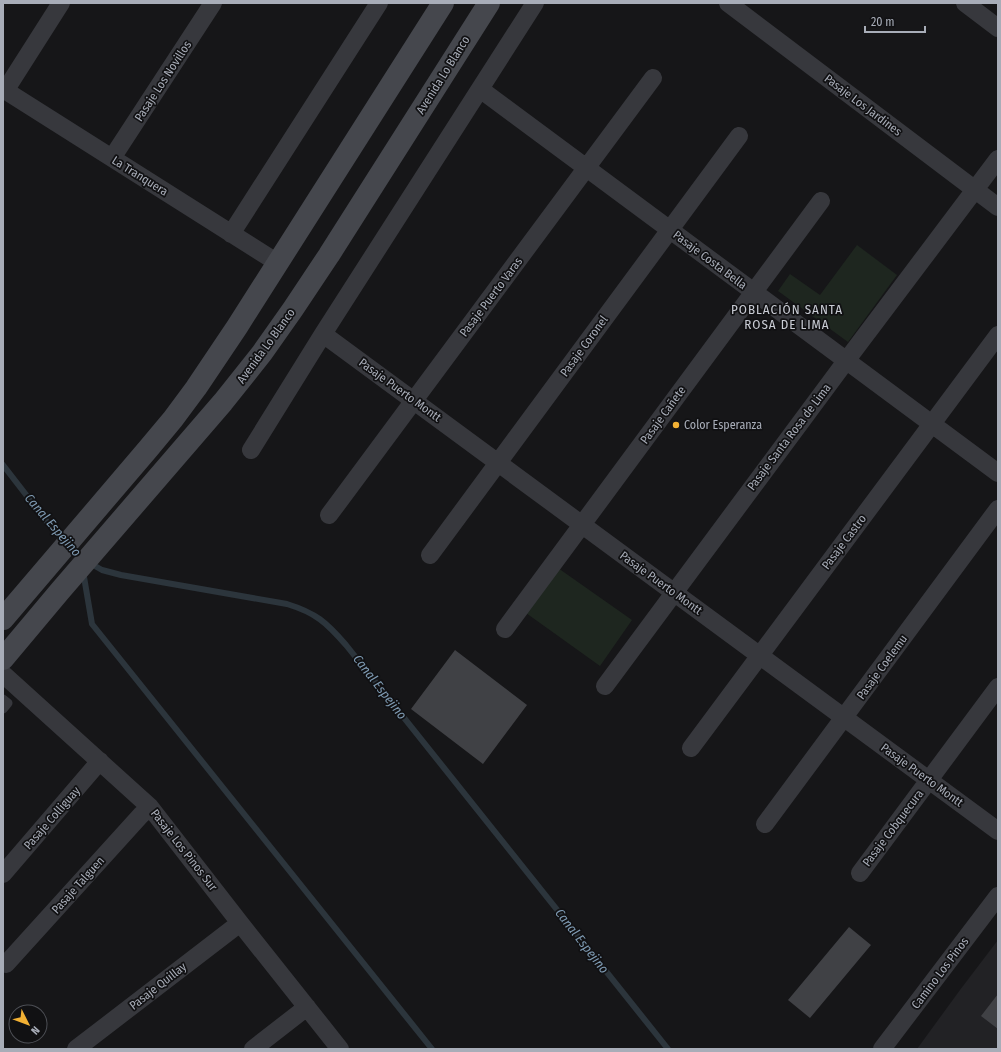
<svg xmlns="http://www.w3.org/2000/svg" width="1001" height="1052" viewBox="0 0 1001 1052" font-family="'Fira Sans Condensed',sans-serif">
  <rect width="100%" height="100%" fill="#161618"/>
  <!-- built -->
  <path fill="#222225" d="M998,940v109h-81l43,-59z"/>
  <!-- green -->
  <path fill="#1e261f" d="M857,245l40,30 -49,67 -70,-51 12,-17 30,21z
    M558,568l74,52 -32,46 -74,-53z"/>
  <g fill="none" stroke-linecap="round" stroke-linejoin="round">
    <!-- stream -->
    <path stroke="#2c353c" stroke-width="6" d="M3,465l48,62 30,31 21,12 19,5 166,29c29,9 39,18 59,41l322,404
      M83,571l9,53 340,425"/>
  </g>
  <!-- building -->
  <path fill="#404145" d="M455,650l72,55 -44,59 -72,-55z
    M849,927l22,18 -61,73 -22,-18z
    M998,994v35l-17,-13z"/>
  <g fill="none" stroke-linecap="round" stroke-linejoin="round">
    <!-- lane -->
    <path stroke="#37383d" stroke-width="9" d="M3,699l5,4 -5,6"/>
    <!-- street -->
    <path stroke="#37383d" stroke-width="18" d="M728,3l270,204
      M965,3l33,25
      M3,89l275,174
      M480,89l518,384
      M5,91l56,-88
      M112,158l101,-155
      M231,234l148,-231
      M323,334l675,497
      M251,450l72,-116 212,-331
      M329,515l324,-437
      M430,555l309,-419
      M505,629l316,-428
      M3,674l147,133 90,116 100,126
      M605,686l241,-325 152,-202
      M691,748l307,-413
      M765,824l233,-315
      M860,873l138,-186
      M3,874l97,-113
      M6,964l135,-149 9,-8
      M76,1049l164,-126
      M253,1049l54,-42
      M882,1049l116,-153"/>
    <!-- secondary -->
    <path stroke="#45474d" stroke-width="22" d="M3,619l145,-170 25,-30 23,-31 41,-61 206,-324
      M3,659l57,-68 163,-189 39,-49 31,-44 36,-54 160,-252"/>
  </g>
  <!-- markers -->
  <circle fill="#f2b134" stroke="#111113" stroke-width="1.5" cx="676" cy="425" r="4"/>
  <g text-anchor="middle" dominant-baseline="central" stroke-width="3.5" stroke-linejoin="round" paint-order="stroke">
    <!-- street labels -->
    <g font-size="12" fill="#a8adb8" stroke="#111113">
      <text transform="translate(443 75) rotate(-58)">Avenida Lo Blanco</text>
      <text transform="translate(163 81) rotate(-57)">Pasaje Los Novillos</text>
      <text transform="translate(863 105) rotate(37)">Pasaje Los Jardines</text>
      <text transform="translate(140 176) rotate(32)">La Tranquera</text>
      <text transform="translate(710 260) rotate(37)">Pasaje Costa Bella</text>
      <text transform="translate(491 297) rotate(-53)">Pasaje Puerto Varas</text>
      <text transform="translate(266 346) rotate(-54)">Avenida Lo Blanco</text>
      <text transform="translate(584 346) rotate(-54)">Pasaje Coronel</text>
      <text transform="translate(400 390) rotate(36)">Pasaje Puerto Montt</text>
      <text transform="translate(663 415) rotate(-54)">Pasaje Cañete</text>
      <text transform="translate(789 437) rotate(-53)">Pasaje Santa Rosa de Lima</text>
      <text transform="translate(844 542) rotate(-53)">Pasaje Castro</text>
      <text transform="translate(661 583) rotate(36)">Pasaje Puerto Montt</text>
      <text transform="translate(882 667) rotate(-54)">Pasaje Coelemu</text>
      <text transform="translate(922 775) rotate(36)">Pasaje Puerto Montt</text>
      <text transform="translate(52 818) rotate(-49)">Pasaje Colliguay</text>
      <text transform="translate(893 828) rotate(-53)">Pasaje Cobquecura</text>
      <text transform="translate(184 850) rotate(52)">Pasaje Los Pinos Sur</text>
      <text transform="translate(78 885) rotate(-48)">Pasaje Talguen</text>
      <text transform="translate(940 973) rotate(-53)">Camino Los Pinos</text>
      <text transform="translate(158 986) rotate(-38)">Pasaje Quillay</text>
    </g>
    <!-- poi labels -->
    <g font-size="12" fill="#a8adb8" stroke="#111113" text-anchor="start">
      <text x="684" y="425">Color Esperanza</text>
    </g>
    <!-- neighbourhood labels -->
    <g font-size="13" letter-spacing="1" fill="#c9ccd4" stroke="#111113">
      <text x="787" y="309">POBLACIÓN SANTA<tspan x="787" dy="15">ROSA DE LIMA</tspan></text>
    </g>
    <!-- water labels -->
    <g font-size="13" font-style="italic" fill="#7f9bb3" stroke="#111113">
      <text transform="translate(53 525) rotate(49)">Canal Espejino</text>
      <text transform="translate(380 687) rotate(52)">Canal Espejino</text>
      <text transform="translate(582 941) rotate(52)">Canal Espejino</text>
    </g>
  </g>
  <!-- border -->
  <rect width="1001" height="1052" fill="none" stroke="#a8adb8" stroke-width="8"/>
  <!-- north arrow -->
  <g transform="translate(28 1024) rotate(132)"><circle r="19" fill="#111113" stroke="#4d4f55"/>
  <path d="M0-3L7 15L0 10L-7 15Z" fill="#f2b134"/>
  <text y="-6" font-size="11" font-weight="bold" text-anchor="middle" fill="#a8adb8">N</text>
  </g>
  <!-- scale -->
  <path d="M865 26v6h60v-6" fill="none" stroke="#a8adb8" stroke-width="2"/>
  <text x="871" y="26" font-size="12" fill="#a8adb8" stroke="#111113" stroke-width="3" paint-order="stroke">20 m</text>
</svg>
